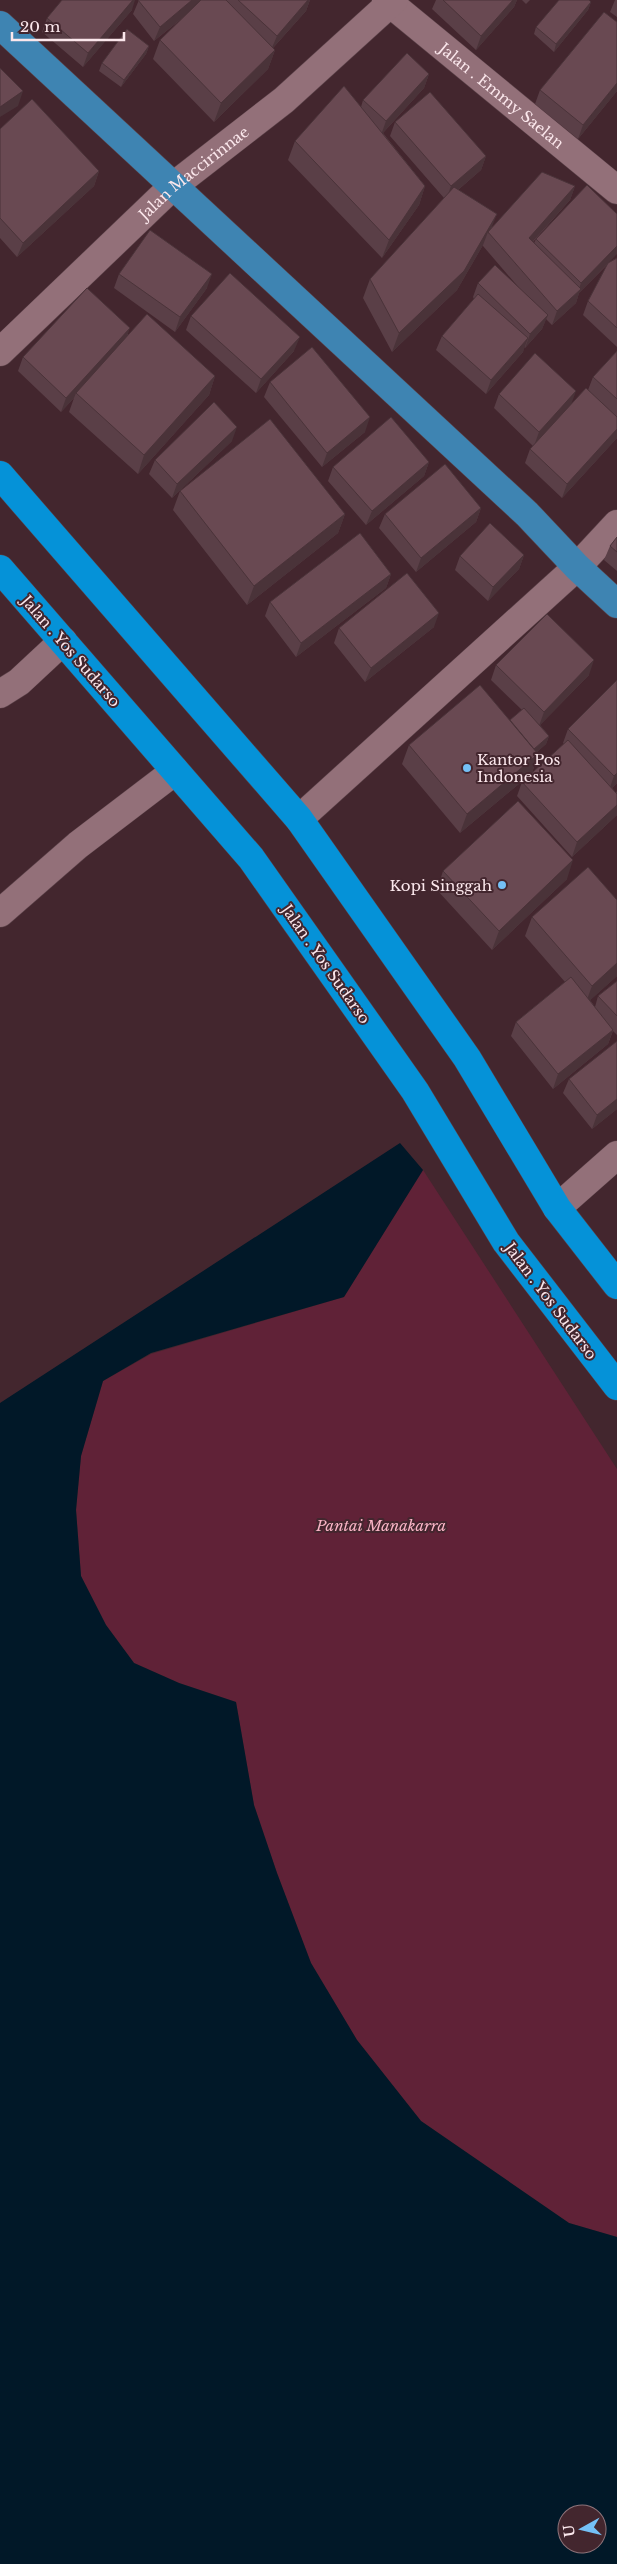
<svg xmlns="http://www.w3.org/2000/svg" width="617" height="2564" viewBox="0 0 617 2564" font-family="'Libre Baskerville',serif">
  <rect width="100%" height="100%" fill="#43262e"/>
  <!-- green -->
  <path fill="#602237" d="M423,1170l194,299v768l-48,-14 -148,-102 -64,-81 -46,-77 -34,-90 -23,-68 -18,-103 -57,-19 -45,-20 -28,-38 -25,-49 -5,-66 5,-54 22,-75 48,-27 193,-57z"/>
  <!-- water -->
  <path fill="#011828" fill-rule="evenodd" d="M400,1143l23,27 -79,127 -193,56 -48,28 -22,75 -5,54 5,66 25,49 28,38 45,20 57,19 18,103 23,68 34,90 46,77 64,81 148,102 48,14v327h-617v-1161zM567,2514h30v30h-30z"/>
  <g fill="none" stroke-linecap="round" stroke-linejoin="round">
    <!-- minor casing -->
    <g stroke="#5b4249" stroke-width="29">
      <g id="minor">
        <path id="s1" d="M386,0l231,190"/>
        <path id="s2" d="M0,352l172,-165 112,-87 110,-100"/>
        <path d="M0,694l19,-12 44,-41"/>
        <path d="M299,819l278,-252 40,-43"/>
        <path d="M0,913l78,-68 97,-74"/>
        <path d="M557,1208l60,-53"/>
      </g>
    </g>
    <!-- major casing -->
    <g stroke="#5b4249" stroke-width="29">
      <path id="major" d="M0,25l527,489 50,53 40,37"/>
    </g>
    <!-- highway casing -->
    <g stroke="#5b4249" stroke-width="29">
      <path id="highway" d="M0,475l299,344 168,239 90,150 60,77
        M0,569l251,289 164,233 91,151 111,144"/>
    </g>
    <!-- minor -->
    <use href="#minor" stroke="#937079" stroke-width="28"/>
    <!-- major -->
    <use href="#major" stroke="#3e84b2" stroke-width="28"/>
    <!-- highway -->
    <use href="#highway" stroke="#0592d8" stroke-width="28"/>
  </g>
  <!-- wall -->
  <path fill="#5a3f47" d="M139,0h171l-4,11 -33,37 2,2 -7,19 -54,53 -61,-63 7,-19 25,-24 -31,25 -21,-27z
    M436,0h81l-3,7 -38,43 -44,-41z
    M522,0h8l-4,4z
    M615,0h2v17l-7,-5z
    M591,2l-3,8 -34,42 -20,-18 2,-7z
    M132,10l-49,57 -41,-35 5,-14z
    M617,22v69l-39,48 -43,-35 5,-14z
    M149,46l-3,8 -25,33 -22,-16 3,-8z
    M429,74l-5,14 -41,45 42,53 -6,19 -37,53 -94,-98 7,-19 66,-34 2,-7z
    M395,122l91,34 -5,14 -23,20 34,37 83,-41 -5,14 -37,42 1,1 2,-4 73,23 8,-4v89l-34,-32 5,-14 19,-36 -28,28 -3,10 -24,22 -6,-6 -4,10 -17,19 -1,-1 -1,5 -37,42 -50,-44 6,-14 32,-37 -1,-2 5,-14 42,6 -37,-43v-1l-26,45 -65,62 -29,-54 7,-19 74,-81 -54,-62z
    M0,129l99,42 -5,15 -77,71 -17,-19z
    M119,274l88,14 -32,44 -61,-44z
    M191,316l103,35 -38,42 -70,-63z
    M128,334l87,42 -6,19 -71,79 -69,-62 5,-14 -13,14 -43,-41 5,-14z
    M617,351v87l-55,60 -37,-35 5,-14 3,-3 -39,-38 5,-14 73,10 16,-14 5,-13z
    M270,382l95,50 -43,35 -58,-70z
    M232,441l-60,57 -23,-24 6,-14z
    M429,462l-5,14 -58,49 -38,-44 5,-14z
    M180,491l165,23 -7,19 -91,72 -74,-95z
    M481,508l-5,14 -60,50 -37,-44 6,-14z
    M617,537v34l-13,-11 6,-14z
    M524,555l-5,14 -31,32 -33,-31 5,-14z
    M391,574l-5,14 -90,69 -31,-41 5,-14z
    M434,627l-69,55 -31,-39 5,-15z
    M496,665l93,10 -49,50 9,11 -3,8 -9,8 1,2 -6,19 -72,60 -58,-69 7,-19 101,-25 12,-10 -31,-30z
    M617,680v103l-5,5 4,5 1,-2v24l-45,42 -55,-61 5,-14 42,-38 -1,-1 5,-14z
    M443,871l124,8 -75,71 -55,-60z
    M617,900v76l-27,24 5,7 3,-11 19,-15v54l-4,-4 -5,13 -55,45 -42,-53 5,-14 49,-40 -40,-46 7,-19z
    M569,1079l48,30 -25,20 -29,-36z"/>
  <!-- shaded-wall -->
  <path fill="#4a3339" d="M133,0h2l-3,10 -49,57 5,-14z
    M192,0h12l-50,41 6,-14z
    M308,0h2l-4,11 -35,39 6,-14z
    M513,0h4l-3,7 -38,43 5,-14z
    M591,2l-3,8 -34,42 2,-8z
    M149,46l-3,8 -25,33 3,-7z
    M275,50l-7,19 -54,53 7,-19z
    M429,74l-5,14 -43,47 5,-14z
    M617,83v8l-39,48 5,-14z
    M23,91l-5,15 -18,11v-10z
    M486,156l-5,14 -35,30 5,-14z
    M99,171l-5,15 -77,71 6,-14z
    M425,186l-6,19 -37,53 7,-18z
    M575,186l-5,14 -47,52 6,-14z
    M497,214l-8,20 -1,-2 -5,13 -26,45 -65,62 7,-19z
    M617,246v8l-38,39 -3,10 -24,22 5,-14 21,-19 3,-9z
    M212,274l-5,14 -32,44 5,-15z
    M548,315l-6,14 -17,19 5,-14z
    M130,328l-5,14 -49,51 -2,5 -13,14 5,-14z
    M300,337l-6,14 -38,42 5,-14z
    M528,338l-5,14 -37,42 5,-14z
    M215,376l-6,19 -71,79 6,-19z
    M576,391l-5,14 -37,41 5,-14z
    M370,417l-5,15 -43,35 5,-14z
    M237,427l-5,14 -60,57 5,-14z
    M617,429v9l-55,60 5,-14z
    M429,462l-5,14 -58,49 6,-14z
    M481,508l-5,14 -60,50 5,-14z
    M345,514l-7,19 -91,72 7,-19z
    M524,555l-5,14 -31,32 5,-14z
    M391,574l-5,14 -90,69 5,-14z
    M439,613l-5,14 -69,55 6,-14z
    M594,660l-5,15 -50,51 5,-14z
    M549,736l-3,8 -19,17 3,-8z
    M538,754l-6,19 -72,60 7,-19z
    M617,773v10l-8,7 5,-14z
    M617,805v10l-45,42 5,-15z
    M573,860l-6,19 -75,71 7,-19z
    M617,963v13l-32,29 7,-19z
    M613,1030l-5,14 -55,45 5,-15z
    M617,1099v10l-25,20 5,-14z"/>
  <!-- building -->
  <path fill="#694952" stroke="#4a3339" d="M62,0h71l-45,53 -41,-35z
    M138,0h54l-32,27z
    M201,0h25l49,50 -54,53 -61,-63z
    M238,0h70l-31,36z
    M443,0h70l-32,36z
    M559,0h30l2,2 -35,42 -20,-17z
    M604,12l13,10v61l-34,42 -43,-35z
    M127,29l22,17 -25,34 -22,-17z
    M407,53l22,21 -43,47 -23,-21z
    M0,68l23,23 -23,16z
    M344,86l81,100 -36,54 -94,-99z
    M430,92l56,64 -35,30 -56,-64z
    M32,99l67,72 -76,72 -23,-25v-89z
    M542,172l33,14 -46,52 52,51 -24,22 -69,-79z
    M587,185l30,29v32l-36,37 -45,-44z
    M454,187l43,27 -33,57 -65,62 -29,-54z
    M150,230l62,44 -32,43 -61,-43z
    M617,258v70l-29,-27 20,-38z
    M495,265l53,50 -18,19 -52,-51z
    M230,273l70,64 -39,42 -70,-63z
    M87,288l43,40 -64,70 -43,-41z
    M478,294l50,44 -37,42 -49,-44z
    M147,314l68,62 -71,79 -68,-62z
    M312,347l58,70 -43,36 -57,-71z
    M617,351v48l-24,-22z
    M535,353l41,38 -37,41 -40,-38z
    M586,388l31,29v12l-50,55 -37,-35z
    M214,402l23,25 -60,57 -22,-24z
    M391,417l38,45 -57,49 -39,-44z
    M270,419l75,95 -91,72 -74,-95z
    M445,464l36,44 -60,50 -36,-44z
    M490,523l34,32 -31,32 -33,-31z
    M360,533l31,41 -90,69 -31,-41z
    M617,537v15l-7,-6z
    M407,573l32,40 -68,55 -32,-40z
    M547,614l47,46 -50,52 -48,-47z
    M617,680v93l-3,3 -46,-47z
    M480,685l58,69 -71,60 -58,-69z
    M524,708l25,28 -15,13 -24,-29z
    M568,740l49,54v11l-40,37 -55,-60z
    M518,801l55,59 -74,71 -56,-60z
    M588,867l29,33v63l-25,23 -60,-69z
    M571,977l42,53 -55,44 -42,-52z
    M617,981v35l-19,-20z
    M617,1041v58l-20,16 -28,-36z"/>
  <!-- markers -->
  <g fill="#74c0f6" stroke="#43262e" stroke-width="2">
    <circle cx="467" cy="768" r="5"/>
    <circle cx="502" cy="885" r="5"/>
  </g>
  <g text-anchor="middle" dominant-baseline="central" stroke-width="4" stroke-linejoin="round" paint-order="stroke">
    <!-- street labels -->
    <g font-size="15" fill="#fbe7ec" stroke="#43262e">
      <text stroke="none"><textPath href="#s1" startOffset="150">Jalan . Emmy Saelan</textPath></text>
      <text stroke="none"><textPath href="#s2" startOffset="264">Jalan Maccirinnae</textPath></text>
      <text transform="translate(71 651) rotate(49)">Jalan . Yos Sudarso</text>
      <text transform="translate(326 964) rotate(55)">Jalan . Yos Sudarso</text>
      <text transform="translate(551 1301) rotate(53)">Jalan . Yos Sudarso</text>
    </g>
    <!-- poi labels -->
    <g font-size="15" fill="#fbe7ec" stroke="#43262e" text-anchor="start">
      <text x="477" y="759">Kantor Pos<tspan x="477" dy="17">Indonesia</tspan></text>
      <text x="492" y="885" text-anchor="end">Kopi Singgah</text>
    </g>
    <!-- park labels -->
    <g font-size="15" font-style="italic" fill="#fab4c6" stroke="#43262e">
      <text x="381" y="1525">Pantai Manakarra</text>
    </g>
  </g>
  <!-- north arrow -->
  <g transform="translate(582 2529) rotate(262)"><circle r="24" fill="#43262e" stroke="#8d737a"/>
  <path d="M0-4L9 19L0 12L-9 19Z" fill="#74c0f6"/>
  <text y="-8" font-size="14" font-weight="bold" text-anchor="middle" fill="#fbe7ec">U</text>
  </g>
  <!-- scale -->
  <path d="M12 32v8h112v-8" fill="none" stroke="#fbe7ec" stroke-width="2.5"/>
  <text x="20" y="32" font-size="15" fill="#fbe7ec" stroke="#43262e" stroke-width="4" paint-order="stroke">20 m</text>
</svg>
